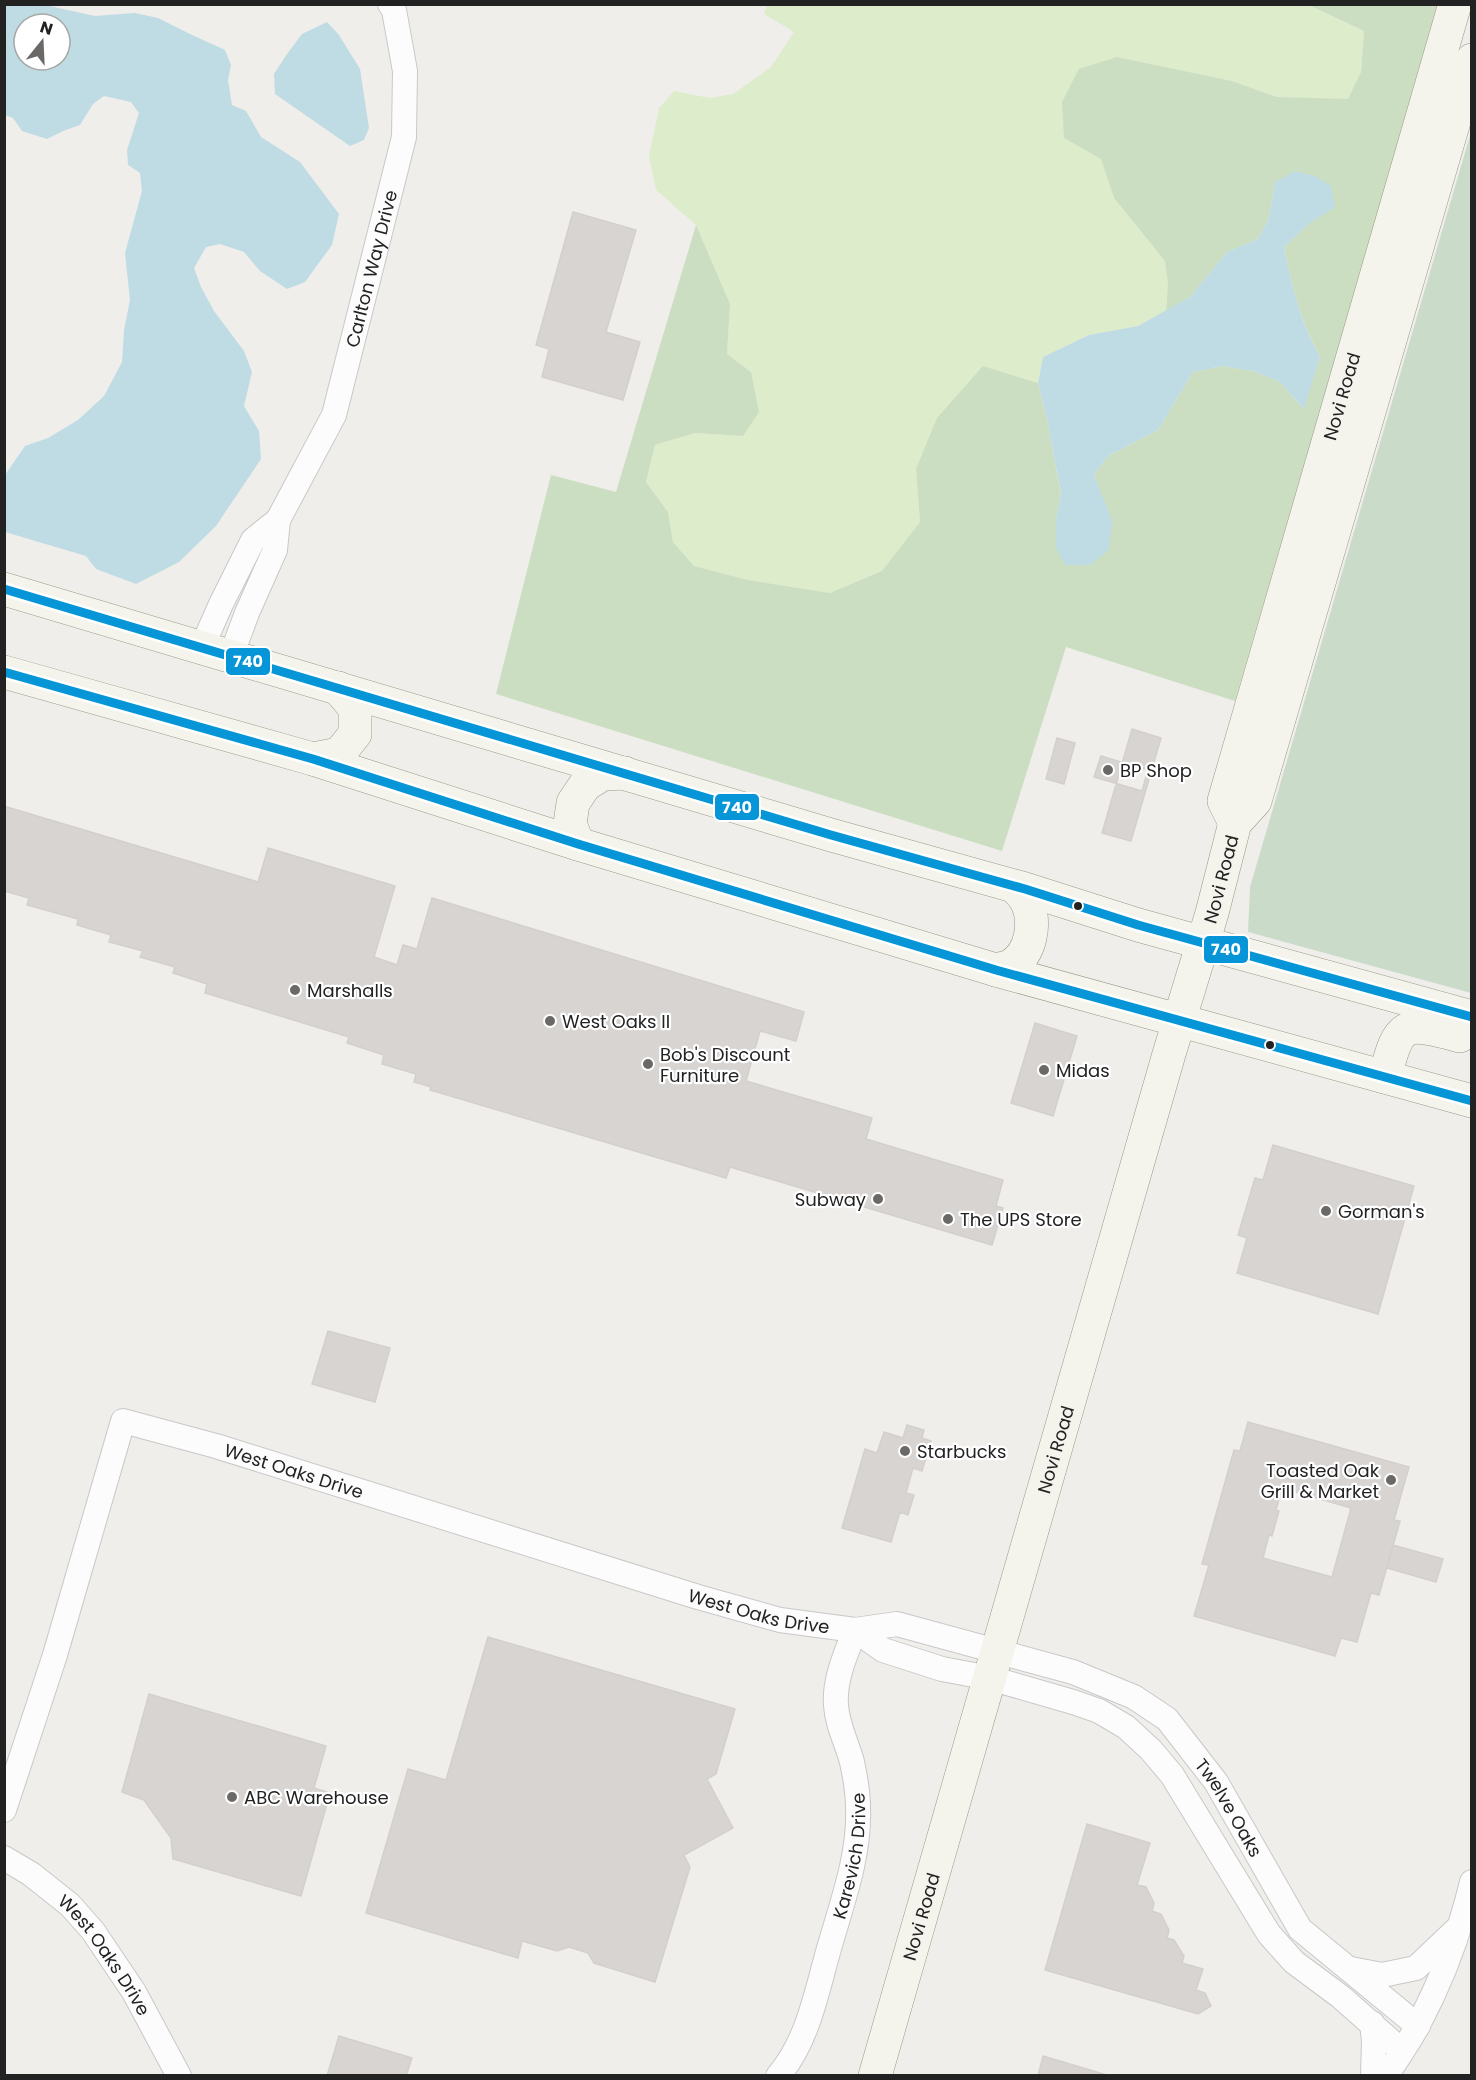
<svg xmlns="http://www.w3.org/2000/svg" width="1476" height="2080" viewBox="0 0 1476 2080" font-family="Poppins,sans-serif">
  <rect width="100%" height="100%" fill="#f0eeeb"/>
  <!-- grass -->
  <path fill="#ddeccb" d="M1309,4l55,27 -3,41 -13,28 -71,-3 -45,-16 -115,-24 -53,80 37,22 13,39 51,63 3,23 -2,28 -28,14 -49,9 -46,22 -5,26 -55,-17 -67,103 4,53 -37,49 -53,22 -82,-13 -54,-14 -21,-24 -5,-30 -22,-30 9,-37 40,-12 48,3 8,-64 -24,-18 3,-50 -34,-79 -40,-35 -7,-34 10,-48 15,-17 36,7 23,-4 38,-27 23,-35 -30,-18 3,-9z"/>
  <!-- forest -->
  <path fill="#cbdec1" d="M1309,5h130l-204,696 -169,-54 -64,204 -506,-157 55,-219 65,17 80,-267 34,79 -3,50 24,18 8,40 -16,24 -48,-3 -40,12 -9,37 22,30 5,30 21,24 54,14 82,13 52,-22 38,-49 -4,-53 21,-51 46,-52 55,17 9,37 14,74 -5,25 44,-27 -6,-17 14,-19 50,-26 35,-58 29,-6 31,5 27,11 23,26 17,-51c-19,-34 -29,-73 -36,-110l26,-24 25,-17 -60,-24 -6,36 -11,21 -31,13 -37,45 -24,15 2,-28 -3,-23 -51,-63 -13,-39 -37,-21 -2,-36 17,-33 38,-12 115,24 45,16 71,2 13,-27 3,-41z"/>
  <!-- cemetery -->
  <path fill="#cadbca" d="M1471,132l1,861h-1l-223,-61 2,-45z"/>
  <!-- water -->
  <path fill="#bfdbe3" fill-rule="evenodd" d="M4,5h41l50,11 40,-3 23,5 32,16 35,16 6,15 -3,15 4,25 14,6 15,26 39,25 39,52 -7,31 -27,37 -18,7 -27,-18 -16,-19 -24,-8 -14,3 -12,21 7,19 13,24 30,40 8,21 -8,34 15,25 2,28 -45,67 -37,36 -43,22 -40,-15 -10,-13 -81,-24v-57l20,-29 23,-8 30,-18 26,-24 18,-34 2,-32 6,-30 -5,-47 17,-62 -2,-18 -12,-8 -1,-15 12,-37 -8,-11 -27,-6 -11,8 -13,21 -17,6 -16,8 -25,-8 -9,-13 -8,-3zM24,24h36v36h-36z
    M327,22l12,13 21,34 9,59 -5,12 -14,6 -75,-52 -1,-20 13,-20 15,-20z
    M1295,171l20,5 16,10 4,21 -25,16 -26,24c7,37 17,77 36,110l-16,52 -24,-27 -27,-11 -31,-5 -29,6 -35,58 -50,26 -14,19 18,45 -3,30 -19,15h-25l-9,-17v-29l5,-26 -14,-73 -9,-37 5,-26 46,-22 49,-9 52,-29 37,-45 31,-13 11,-21 6,-36z"/>
  <!-- building -->
  <path fill="#d7d4d2" stroke="#d3d0cc" stroke-width="1.5" fill-rule="evenodd" d="M573,212l63,18 -30,102 34,10 -17,58 -81,-23 7,-28 -13,-4z
    M1132,729l29,9 -30,103 -29,-8z
    M1057,738l18,5 -11,41 -18,-5z
    M1101,756l47,14 -6,21 -48,-14z
    M7,807l251,75 10,-34 127,38 -21,71 23,8 6,-20 14,4 15,-51 372,114 -8,29 -36,-10 -14,50 126,37 -6,21 137,41 -7,26 7,2 -11,37 -262,-78 -4,11 -296,-88 1,-3 -17,-5 2,-8 -34,-10 2,-9 -37,-12 2,-6 -144,-44 2,-9 -34,-11 2,-6 -35,-10 3,-6 -34,-9 2,-7 -34,-10 1,-6 -51,-14 2,-7 -25,-7v-77z
    M1035,1023l42,13 -24,80 -42,-13z
    M1273,1145l141,41 -36,128 -141,-41 10,-35 -9,-3 17,-57 8,2z
    M328,1331l62,17 -15,54 -63,-18z
    M1248,1422l161,45 -15,53 6,1 -21,74 -8,-2 -14,49 -16,-4 -6,18 -141,-40 15,-51 -7,-1 32,-114 6,1zM1282,1488l69,20 -19,69 -69,-19 6,-23 3,1 7,-25 -3,-1z
    M907,1425l17,5 -2,8 9,3 -9,30 -9,-3 -7,25 8,2 -6,20 -8,-3 -9,30 -49,-14 23,-79 12,4 7,-21 19,6z
    M1393,1545l50,14 -7,23 -49,-14z
    M488,1637l247,72 -19,65 -9,5 26,49 -49,27 6,12 -35,115 -61,-19 -6,-10 -19,-6 -12,4 -35,-10 -4,17 -152,-45 42,-144 38,11z
    M149,1694l177,52 -12,42 16,5 -29,103 -128,-37 -2,-21 -27,-38 -22,-8z
    M1087,1824l63,19 -13,42 9,2 8,16 -2,8 9,3 8,16 -2,8 7,2 10,16 -2,7 21,6 -7,21 9,3 6,13 -13,8 -153,-44z
    M339,2036l73,22 -6,18h-79z
    M1043,2056l67,20h-72z"/>
  <g fill="none" stroke-linecap="round" stroke-linejoin="round">
    <!-- minor casing -->
    <g stroke="#c9c8c7" stroke-width="26">
      <g id="minor">
        <path id="s1" d="M278,520l56,-105 70,-278 1,-66 -11,-61 -4,-6"/>
        <path d="M202,647l19,-43 32,-64 25,-20 -3,30 -28,63 -16,43"/>
        <path d="M855,1630l28,20 59,19 48,9 83,24 26,9 27,16 25,23 21,25 97,159 25,28 47,35 61,54"/>
        <path id="s2" d="M4,1810l51,-155 68,-234 93,25 482,151 82,23 75,10 42,-6 176,48 61,25 33,22 49,63 84,147 118,97"/>
        <path id="s3" d="M4,1858l27,16 39,31 23,26 41,61 45,84"/>
        <path d="M1351,1969l31,6 34,-7 40,-38"/>
        <path d="M1372,2023l2,18 -1,35"/>
        <path id="s4" d="M778,2076c31,-36 39,-87 52,-131 13,-45 30,-91 28,-138 0,-15 -3,-31 -6,-45 -5,-19 -15,-37 -16,-57 -2,-26 10,-51 19,-75"/>
        <path d="M1386,2076c11,-17 23,-34 32,-51 24,-45 42,-93 54,-143"/>
      </g>
    </g>
    <!-- secondary casing -->
    <g stroke="#999a82" stroke-width="34">
      <g id="secondary">
        <path d="M4,589l827,246 194,54 113,36 334,92"/>
        <path d="M4,672l309,87 265,85 418,126 476,131"/>
        <path d="M313,759l26,-5 16,-20v-26l-17,-20"/>
        <path id="s5" d="M1235,823l-11,-22 231,-797"/>
        <path d="M578,844l-8,-20 3,-21 12,-18 18,-11 22,-1"/>
        <path d="M996,970c5,-2 10,-2 14,-4 22,-12 26,-44 17,-64 -3,-5 -8,-11 -12,-15"/>
        <path d="M1385,1077c14,-57 20,-56 75,-41"/>
        <path id="s6" d="M875,2076l294,-1022 43,-141 23,-90 20,-22 217,-741"/>
      </g>
    </g>
    <!-- minor -->
    <use href="#minor" stroke="#fdfcfc" stroke-width="24"/>
    <!-- secondary -->
    <use href="#secondary" stroke="#f4f4ed" stroke-width="33"/>
    <!-- bus-1 casing -->
    <g stroke="#fff" stroke-width="14">
      <path id="bus-1" d="M4,589l827,246 194,54 113,36 334,92
        M4,672l309,87 265,85 418,126 476,131"/>
    </g>
    <!-- bus-1 -->
    <use href="#bus-1" stroke="#0696d7" stroke-width="9"/>
  </g>
  <!-- markers -->
  <g fill="#6a6968" stroke="#fff" stroke-width="2">
    <circle cx="1108" cy="770" r="6"/>
    <circle cx="295" cy="990" r="6"/>
    <circle cx="550" cy="1021" r="6"/>
    <circle cx="648" cy="1064" r="6"/>
    <circle cx="1044" cy="1070" r="6"/>
    <circle cx="878" cy="1199" r="6"/>
    <circle cx="1326" cy="1211" r="6"/>
    <circle cx="948" cy="1219" r="6"/>
    <circle cx="905" cy="1451" r="6"/>
    <circle cx="1391" cy="1480" r="6"/>
    <circle cx="232" cy="1797" r="6"/>
  </g>
  <g fill="#222" stroke="#fff" stroke-width="2">
    <circle cx="1078" cy="906" r="5"/>
    <circle cx="1270" cy="1045" r="5"/>
  </g>
  <g text-anchor="middle" dominant-baseline="central" stroke-width="4.5" stroke-linejoin="round" paint-order="stroke">
    <!-- street labels -->
    <g font-size="18" fill="#222" stroke="#fff">
      <text stroke="none"><textPath href="#s1" startOffset="270">Carlton Way Drive</textPath></text>
      <text stroke="none"><textPath href="#s5" startOffset="446">Novi Road</textPath></text>
      <text stroke="none"><textPath href="#s6" startOffset="1246">Novi Road</textPath></text>
      <text stroke="none"><textPath href="#s6" startOffset="652">Novi Road</textPath></text>
      <text stroke="none"><textPath href="#s2" startOffset="585">West Oaks Drive</textPath></text>
      <text stroke="none"><textPath href="#s2" startOffset="1071">West Oaks Drive</textPath></text>
      <text stroke="none"><textPath href="#s2" startOffset="1608">Twelve Oaks</textPath></text>
      <text stroke="none"><textPath href="#s4" startOffset="234">Karevich Drive</textPath></text>
      <text stroke="none"><textPath href="#s6" startOffset="166">Novi Road</textPath></text>
      <text stroke="none"><textPath href="#s3" startOffset="142">West Oaks Drive</textPath></text>
    </g>
    <!-- poi labels -->
    <g font-size="18" fill="#222" stroke="#fff" text-anchor="start">
      <text x="1120" y="770">BP Shop</text>
      <text x="307" y="990">Marshalls</text>
      <text x="562" y="1021">West Oaks II</text>
      <text x="660" y="1054">Bob's Discount<tspan x="660" dy="21">Furniture</tspan></text>
      <text x="1056" y="1070">Midas</text>
      <text x="866" y="1199" text-anchor="end">Subway</text>
      <text x="1338" y="1211">Gorman's</text>
      <text x="960" y="1219">The UPS Store</text>
      <text x="917" y="1451">Starbucks</text>
      <text x="1379" y="1470" text-anchor="end">Toasted Oak<tspan x="1379" dy="21">Grill &amp; Market</tspan></text>
      <text x="244" y="1797">ABC Warehouse</text>
    </g>
  </g>
  <g stroke="#fff" stroke-width="2">
    <rect x="225" y="647" width="46" height="29" rx="6" fill="#0696d7"/>
    <rect x="714" y="793" width="46" height="28" rx="6" fill="#0696d7"/>
    <rect x="1203" y="935" width="46" height="29" rx="6" fill="#0696d7"/>
  </g>
  <g font-size="16" text-anchor="middle" font-weight="bold" fill="#fff">
    <text x="248" y="667">740</text>
    <text x="737" y="813">740</text>
    <text x="1226" y="955">740</text>
  </g>
  <!-- border -->
  <rect width="1476" height="2080" fill="none" stroke="#222222" stroke-width="12"/>
  <!-- north arrow -->
  <g transform="translate(42 42) rotate(18)"><circle r="28" fill="#ffffff" stroke="#a7a7a7" stroke-width="1.5"/>
  <path d="M0-4.5L10 22L0 15L-10 22Z" fill="#6a6968"/>
  <text y="-9" font-size="16" font-weight="bold" text-anchor="middle" fill="#222222">N</text>
  </g>
</svg>
